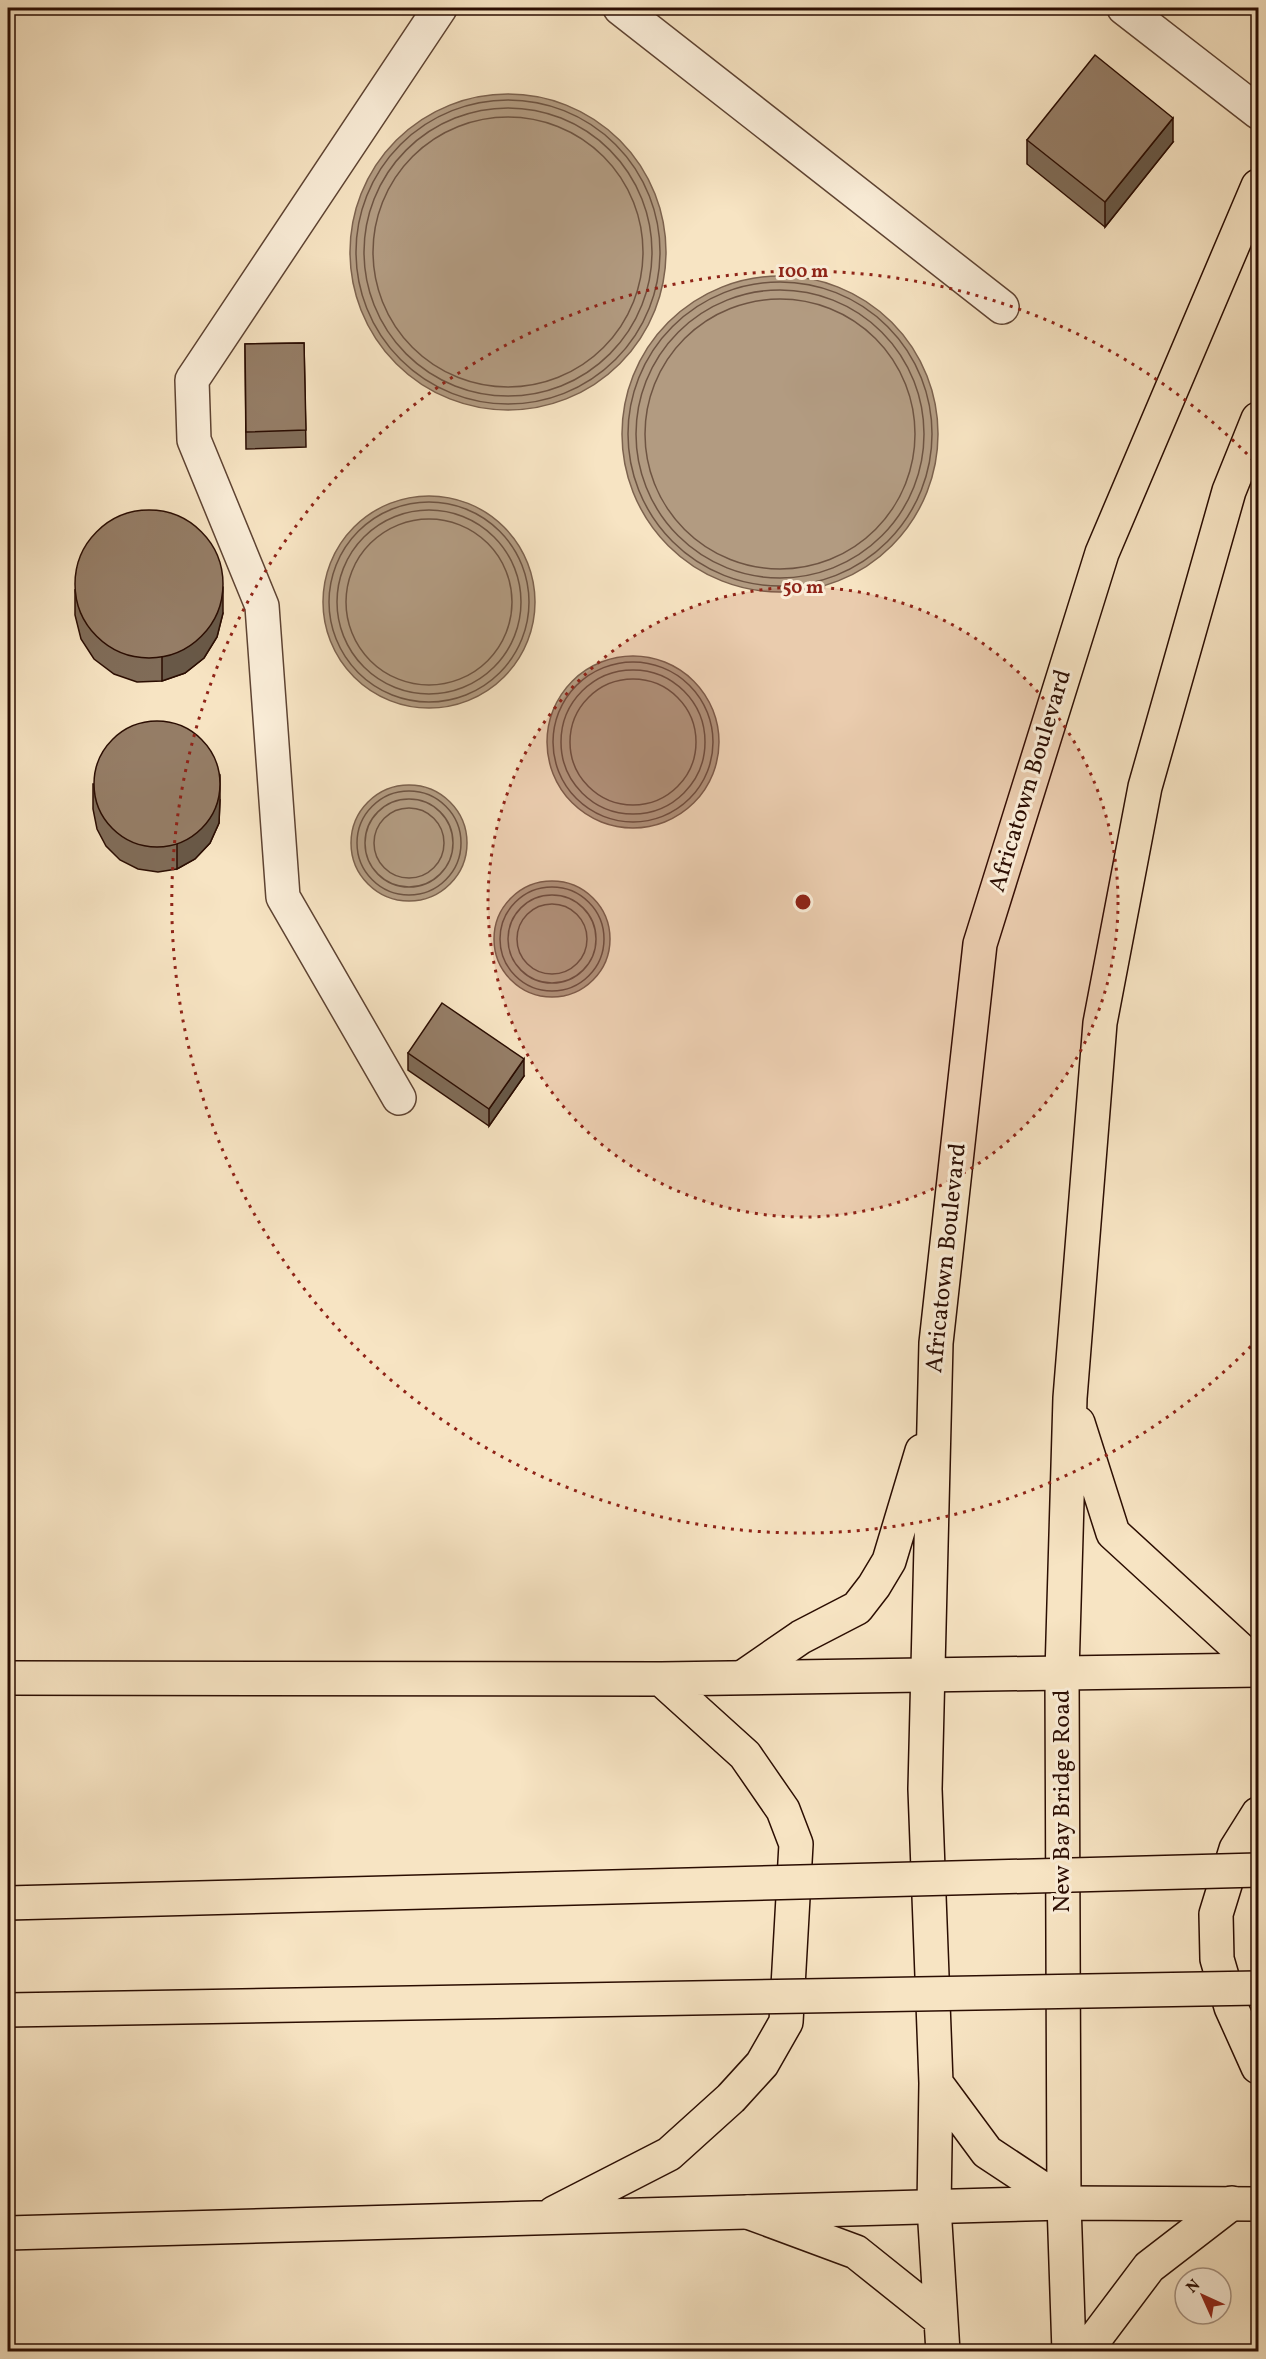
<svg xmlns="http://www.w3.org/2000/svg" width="1266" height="2359" viewBox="0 0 1266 2359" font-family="Vollkorn,serif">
  <rect width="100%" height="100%" fill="#f7e4c3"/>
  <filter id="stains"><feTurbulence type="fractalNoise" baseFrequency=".00333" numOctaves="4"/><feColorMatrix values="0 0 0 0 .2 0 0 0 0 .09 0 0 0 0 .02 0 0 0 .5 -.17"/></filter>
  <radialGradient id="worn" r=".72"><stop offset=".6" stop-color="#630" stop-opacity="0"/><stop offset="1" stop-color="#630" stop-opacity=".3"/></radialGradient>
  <!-- water -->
  <path fill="#b29b81" stroke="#7c624e" stroke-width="1.5" d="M350 252a158 158 0 1 1 316 0a158 158 0 1 1-316 0Z
    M622 434a158 158 0 1 1 316 0a158 158 0 1 1-316 0Z
    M323 602a106 106 0 1 1 212 0a106 106 0 1 1-212 0Z
    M547 742a86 86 0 1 1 172 0a86 86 0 1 1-172 0Z
    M351 843a58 58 0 1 1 116 0a58 58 0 1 1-116 0Z
    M494 939a58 58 0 1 1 116 0a58 58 0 1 1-116 0Z"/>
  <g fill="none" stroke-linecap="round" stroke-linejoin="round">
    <!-- shore -->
    <path stroke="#6e5442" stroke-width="1.5" d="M356 252a152 152 0 1 1 304 0a152 152 0 1 1-304 0Z
      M364 252a144 144 0 1 1 288 0a144 144 0 1 1-288 0Z
      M373 252a135 135 0 1 1 270 0a135 135 0 1 1-270 0Z
      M628 434a152 152 0 1 1 304 0a152 152 0 1 1-304 0Z
      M636 434a144 144 0 1 1 288 0a144 144 0 1 1-288 0Z
      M645 434a135 135 0 1 1 270 0a135 135 0 1 1-270 0Z
      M329 602a100 100 0 1 1 200 0a100 100 0 1 1-200 0Z
      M337 602a92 92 0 1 1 184 0a92 92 0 1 1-184 0Z
      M346 602a83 83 0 1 1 166 0a83 83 0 1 1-166 0Z
      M553 742a80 80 0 1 1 160 0a80 80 0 1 1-160 0Z
      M561 742a72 72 0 1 1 144 0a72 72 0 1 1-144 0Z
      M570 742a63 63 0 1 1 126 0a63 63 0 1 1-126 0Z
      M357 843a52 52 0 1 1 104 0a52 52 0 1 1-104 0Z
      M365 843a44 44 0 1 1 88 0a44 44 0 1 1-88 0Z
      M374 843a35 35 0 1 1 70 0a35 35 0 1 1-70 0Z
      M500 939a52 52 0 1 1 104 0a52 52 0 1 1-104 0Z
      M508 939a44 44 0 1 1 88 0a44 44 0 1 1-88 0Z
      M517 939a35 35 0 1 1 70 0a35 35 0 1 1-70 0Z"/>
    <!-- minor casing -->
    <g stroke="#5e4332" stroke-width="36">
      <path id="minor" d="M620,8l382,299
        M1124,8l134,104
        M399,1098l-116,-201 -21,-291 -68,-166 -2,-60 248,-372"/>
    </g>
    <!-- major casing -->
    <g stroke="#2b0d02" stroke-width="36">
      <path id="major" d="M1078,1423l35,110 145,133
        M743,1677l58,-40 56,-29 17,-22 15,-25 33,-110
        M936,2083l51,69 77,51
        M748,2212l108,40 85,68
        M943,2352l-9,-145 2,-124 -11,-294 11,-446 44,-399 122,-391 156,-367
        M1069,2352l-5,-149 -2,-530 8,-275 30,-375 45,-236 84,-296 29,-72
        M1085,2352l64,-85 83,-64"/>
    </g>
    <!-- highway casing -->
    <g stroke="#2b0d02" stroke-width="36">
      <path id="highway" d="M8,1678l653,1 597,-9
        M1258,1814l-22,35 -20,65 1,45 14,48 27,60
        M554,2213l115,-59 62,-56 31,-34 24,-42 10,-178 -13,-34 -38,-55 -84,-76
        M8,2233l1056,-30 194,1"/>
    </g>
    <!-- minor -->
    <use href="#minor" stroke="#faedd8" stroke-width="33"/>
    <!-- major -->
    <use href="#major" stroke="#f7e4c3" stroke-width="33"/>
    <!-- highway -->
    <use href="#highway" stroke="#f7e4c3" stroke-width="33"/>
    <!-- highway-bridge casing -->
    <g stroke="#2b0d02" stroke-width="36" stroke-linecap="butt">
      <path id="highway-bridge" d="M8,1903l1250,-33
        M8,2010l1250,-22"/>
    </g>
    <!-- highway-bridge -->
    <use href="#highway-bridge" stroke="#f7e4c3" stroke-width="33"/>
  </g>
  <!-- wall -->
  <path fill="#806c58" stroke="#2b0d02" stroke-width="1.5" d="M1027,140l146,2 -68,85 -78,-63z
    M304,343l2,104 -60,2 -1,-105z
    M75,590l148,23 -6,24 -13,21 -19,15 -23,8 -25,1 -23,-8 -20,-15 -13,-20 -6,-24z
    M93,784l127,16 -1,23 -9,20 -15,16 -18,10 -19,3 -20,-3 -18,-9 -14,-14 -9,-17 -4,-20z
    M408,1053l116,23 -35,50 -81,-56z"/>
  <!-- shaded-wall -->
  <path fill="#685847" stroke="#2b0d02" stroke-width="1.5" d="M1173,118v24l-68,85v-25z
    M223,588v25l-6,24 -13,21 -19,15 -23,8v-24z
    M220,776v24l-1,23 -9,20 -15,16 -18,10v-25z
    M524,1059v17l-35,50v-17z"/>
  <!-- building -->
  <path fill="#957d66" stroke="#2b0d02" stroke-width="1.5" d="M1095,55l78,63 -68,84 -78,-62z
    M304,343l2,87 -60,2 -1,-88z
    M75 584a74 74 0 1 1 148 0a74 74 0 1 1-148 0Z
    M94 784a63 63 0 1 1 126 0a63 63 0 1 1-126 0Z
    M442,1003l82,56 -35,50 -81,-56z"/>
  <!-- distance rings -->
  <circle cx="803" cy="902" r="315" fill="#8f2418" fill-opacity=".12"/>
  <g fill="none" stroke="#8f2418" stroke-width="3" stroke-dasharray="3 6">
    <circle cx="803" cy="902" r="315"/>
    <path d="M1257 1340A631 631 0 1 1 1257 464"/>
  </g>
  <g text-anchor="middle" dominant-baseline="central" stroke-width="6" stroke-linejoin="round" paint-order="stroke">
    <!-- street labels -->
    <g font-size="24" fill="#2b0d02" stroke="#faedd8">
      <text transform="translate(1031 781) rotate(-73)">Africatown Boulevard</text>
      <text transform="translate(947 1258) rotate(-84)">Africatown Boulevard</text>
      <text transform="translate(1063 1801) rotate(-90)">New Bay Bridge Road</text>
    </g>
  </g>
  <circle cx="803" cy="902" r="9" fill="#8f2418" stroke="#faedd8" stroke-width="3"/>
  <g font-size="18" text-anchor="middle" font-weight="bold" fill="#8f2418" stroke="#faedd8" stroke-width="6" stroke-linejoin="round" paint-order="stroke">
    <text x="803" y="277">100 m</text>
    <text x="803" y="593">50 m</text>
  </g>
  <!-- margin -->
  <rect width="1266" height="2359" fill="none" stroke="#f7e4c3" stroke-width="30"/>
  <rect x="9" y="9" width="1248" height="2341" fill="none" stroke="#2b0d02" stroke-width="3"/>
  <rect x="15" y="15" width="1236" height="2329" fill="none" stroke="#2b0d02" stroke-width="1.5"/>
  <!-- north arrow -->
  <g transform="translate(1203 2296) rotate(315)"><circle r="28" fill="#faedd8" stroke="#a79382" stroke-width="1.5"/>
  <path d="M0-4.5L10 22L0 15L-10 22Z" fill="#8f2418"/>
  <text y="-9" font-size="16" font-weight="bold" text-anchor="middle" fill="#2b0d02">N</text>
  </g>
  <rect width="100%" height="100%" filter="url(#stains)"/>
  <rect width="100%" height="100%" fill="url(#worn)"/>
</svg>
